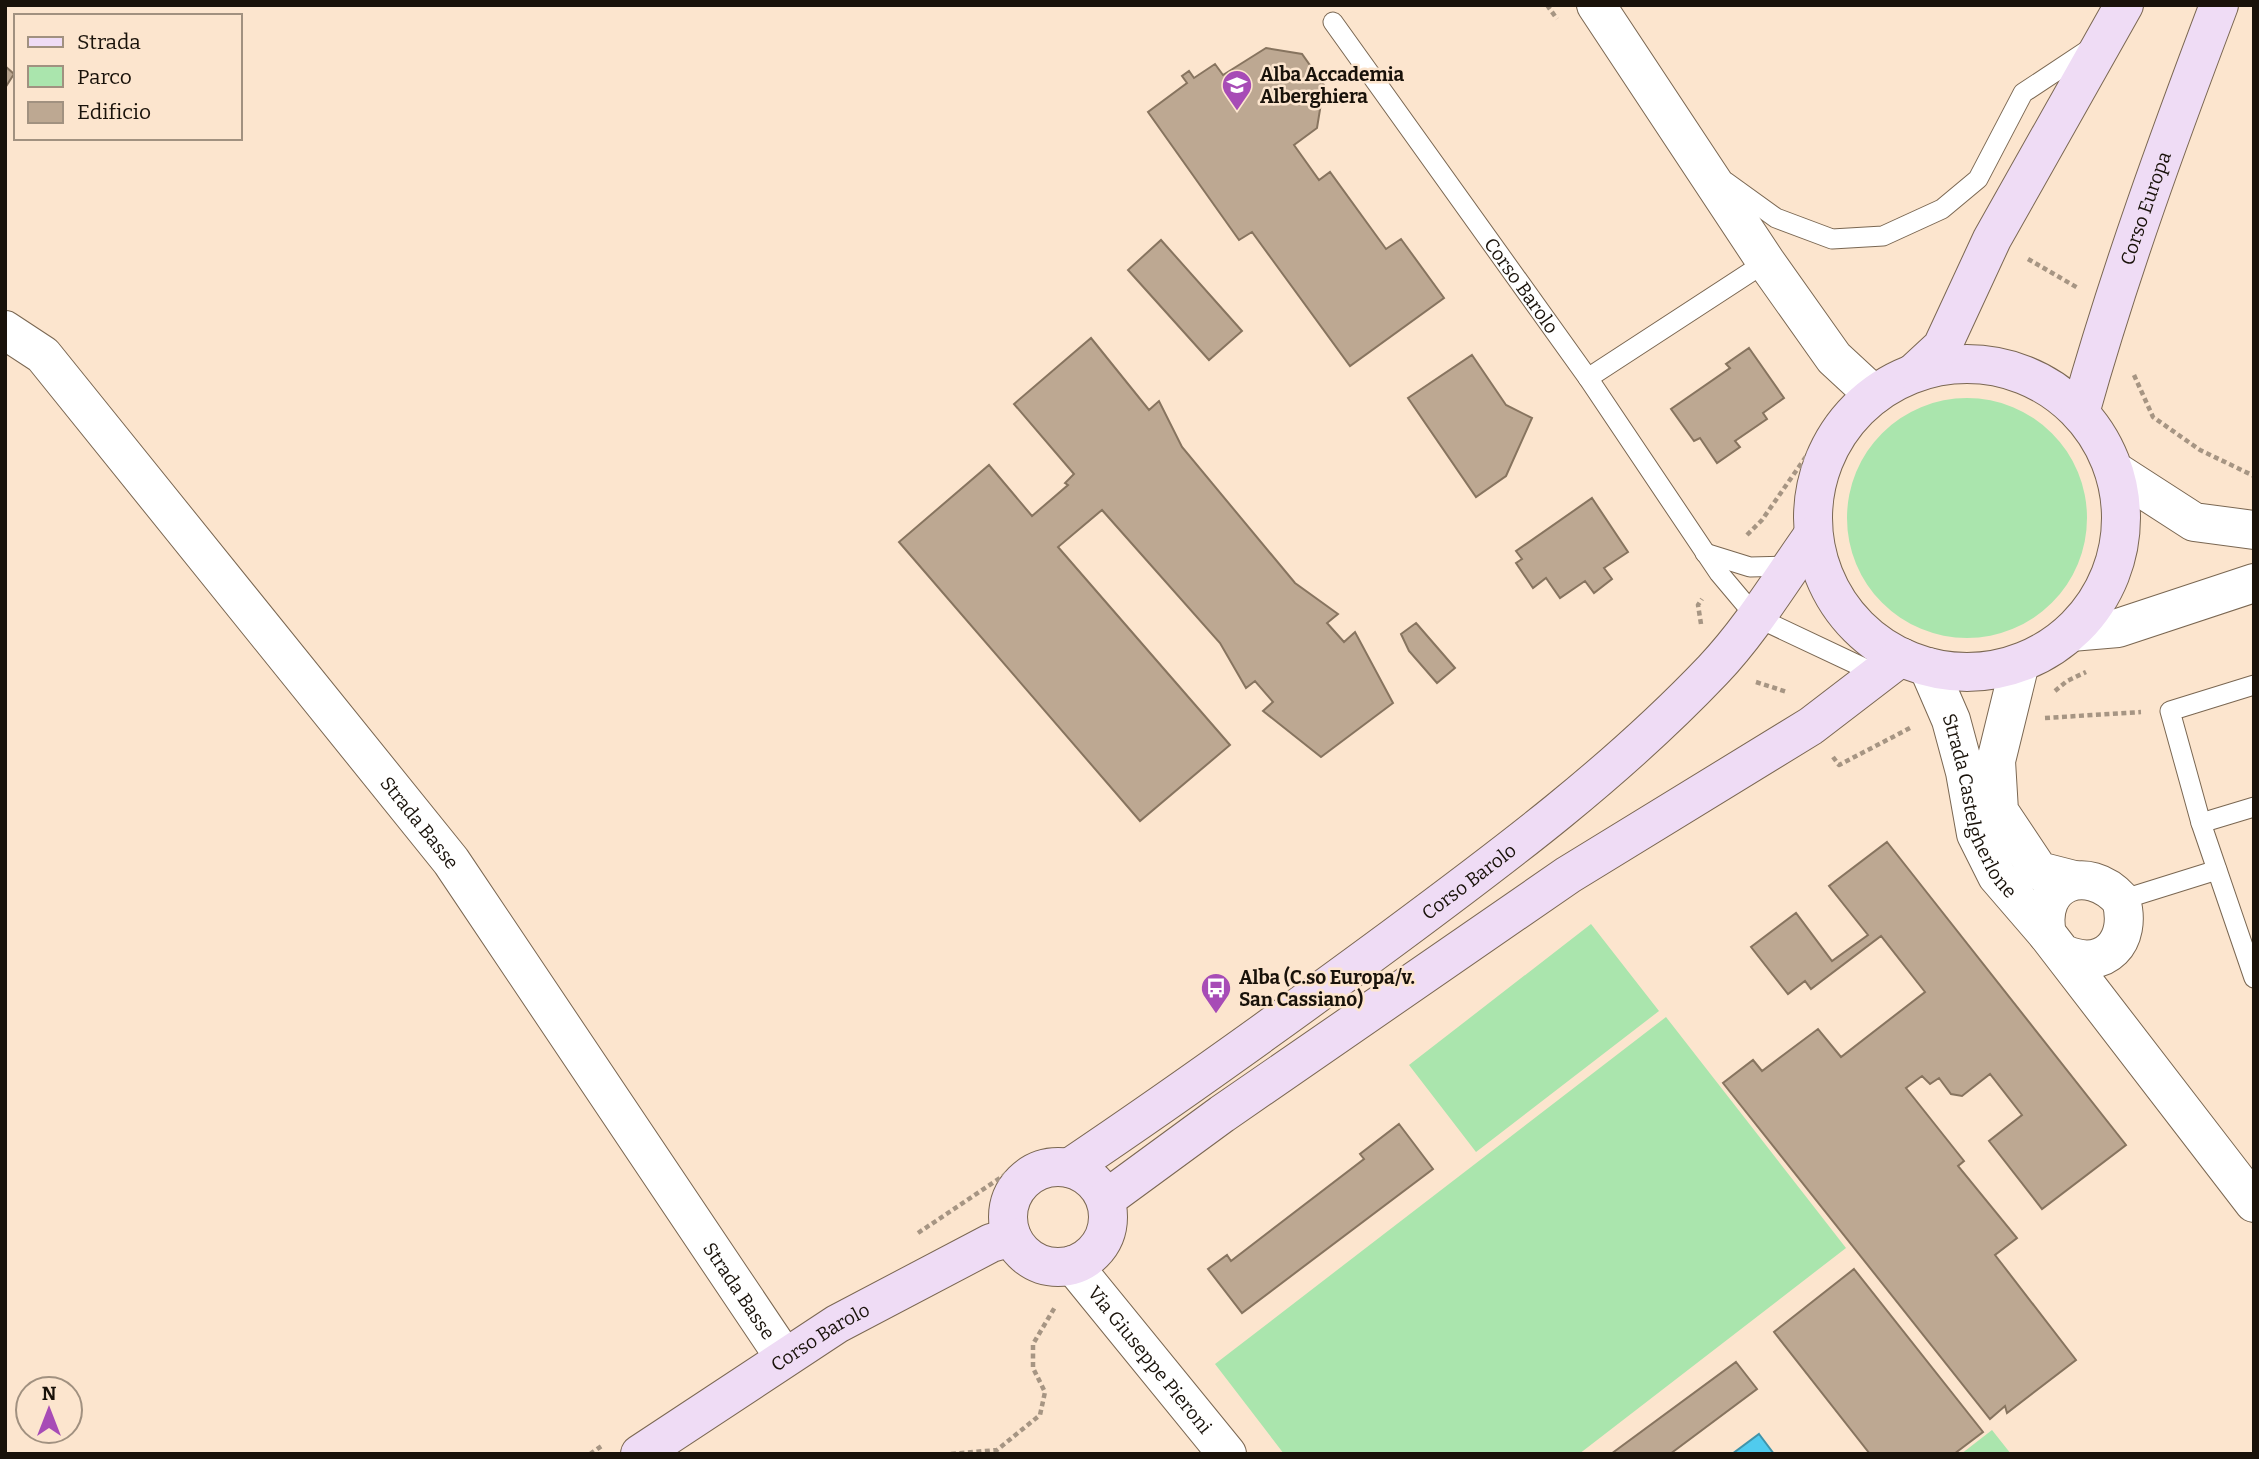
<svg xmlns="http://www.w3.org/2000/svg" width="2259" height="1459" viewBox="0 0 2259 1459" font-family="Bitter,serif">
  <rect width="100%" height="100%" fill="#fce5ce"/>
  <!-- green -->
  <path fill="#aae5ad" d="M1847 518a120 120 0 1 1 240 0a120 120 0 1 1-240 0Z
    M1591,924l68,87 -183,141 -67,-87z
    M1666,1017l180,231 -267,206h-295l-69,-90z
    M1992,1430l19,24h-50z"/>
  <!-- water -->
  <path fill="#50cbee" stroke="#4094aa" stroke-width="2" d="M1759,1434l15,20h-42z"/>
  <!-- building -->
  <path fill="#bda892" stroke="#87745f" stroke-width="2" d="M1266,48l36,6 22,31 -7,43 -23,17 25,35 11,-8 56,77 15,-10 43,59 -94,68 -98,-134 -13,8 -91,-128 39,-29 -5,-7 7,-5 5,7 21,-14 8,11z
    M5,66l9,8 -9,14z
    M1161,240l81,91 -33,29 -81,-90z
    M1091,338l58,72 10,-9 23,46 113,136 43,31 -11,9 17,19 11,-10 38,71 -72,54 -58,-46 10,-9 -18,-21 -9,7 -26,-45 -118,-133 -44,37 172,198 -90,76 -241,-279 90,-77 43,51 36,-31 -3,-2 9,-9 -60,-70z
    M1749,348l35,50 -21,15 4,6 -32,22 5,6 -23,16 -17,-25 -6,3 -23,-32 59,-41 -4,-4z
    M1472,355l34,50 26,13 -26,58 -30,21 -68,-99z
    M1592,498l36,54 -24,16 8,11 -18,14 -9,-12 -25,17 -14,-20 -13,10 -17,-25 6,-4 -6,-8z
    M1416,623l39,45 -18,15 -28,-32 -8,-17z
    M1887,842l239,303 -84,64 -53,-68 33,-26 -32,-41 -28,22 -11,-2 -12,-16 -9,6 -8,-8 -16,12 58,73 -6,5 59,72 -22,17 81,105 -69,53 -2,-7 -15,13 -267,-336 30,-23 9,11 56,-42 23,28 84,-65 -44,-56 -70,53 -6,-8 -17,13 -37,-47 45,-34 36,48 36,-26 -39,-49z
    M1399,1124l34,45 -191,144 -34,-44 19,-14 4,6 133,-102 -4,-5z
    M1854,1269l129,163 -29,22h-84l-96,-122z
    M1736,1362l21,27 -87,65h-59z"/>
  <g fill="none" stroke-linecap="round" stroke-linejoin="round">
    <!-- service casing -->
    <g stroke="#7a6752" stroke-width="21">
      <g id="service">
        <path id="s1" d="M1333,22l255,356 131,195 37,44 123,58"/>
        <path d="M1726,182l50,36 56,21 51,-3 59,-27 36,-30 45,-86 65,-43"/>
        <path d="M1588,378l178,-116"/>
        <path d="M1705,553l45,14 41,-1"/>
        <path d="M2254,685l-84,26 31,112 53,155"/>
        <path d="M2201,823l53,-16"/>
        <path d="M2121,900l96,-30"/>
      </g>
    </g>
    <!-- minor casing -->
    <g stroke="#7a6752" stroke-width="40">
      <g id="minor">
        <path d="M1596,5l170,257 68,96 40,37"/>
        <path id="s2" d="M5,330l38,25 408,506 333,496"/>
        <path d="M2115,471l79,51 60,8"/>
        <path d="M2071,632l47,-4 136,-45"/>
        <path d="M2020,663l-24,98 3,50 40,60 35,9"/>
        <path id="s3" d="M1928,667l23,53 14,52 11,62 21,42 50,58"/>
        <path d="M2064,954c41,18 69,-13 57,-54 -34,-38 -85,-18 -74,34l207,269"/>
        <path id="s4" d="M1073,1265l154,189"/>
      </g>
    </g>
    <!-- secondary casing -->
    <g stroke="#7a6752" stroke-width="40">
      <g id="secondary">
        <circle cx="1967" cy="518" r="154"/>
        <path d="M1915,372l27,-25 50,-108 132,-234"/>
        <path id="s5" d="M2080,413c39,-139 88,-273 139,-408"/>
        <circle cx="1058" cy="1217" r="50"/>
        <path id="s6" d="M1069,1168c110,-74 217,-151 324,-230 112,-83 223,-166 320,-268 38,-40 68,-90 100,-135"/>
        <path d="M1106,1199l116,-85 346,-239 243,-149 90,-69"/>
        <path id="s7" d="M640,1454l197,-130 154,-81 21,-6"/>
      </g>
    </g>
    <!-- path -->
    <path stroke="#a69583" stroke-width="4.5" stroke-dasharray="5 3.5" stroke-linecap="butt" d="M1547,5l10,14
      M2028,259l50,29
      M2134,375l19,42 47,33 54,26
      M1747,535l15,-15 75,-108
      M1701,624l-3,-19 4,-6
      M1756,682l31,10
      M2055,691l12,-10 19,-9
      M2045,718l96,-6
      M1833,757l6,8 73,-38
      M918,1233l112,-75
      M590,1454l13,-9
      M951,1454l46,-4 43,-35 5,-23 -12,-24v-24l22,-37"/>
    <!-- service -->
    <use href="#service" stroke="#fff" stroke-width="19"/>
    <!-- minor -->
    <use href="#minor" stroke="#fff" stroke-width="38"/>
    <!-- secondary -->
    <use href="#secondary" stroke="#efdcf5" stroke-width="38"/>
  </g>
  <!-- icons -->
  <defs>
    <g id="school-pin" transform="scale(1.575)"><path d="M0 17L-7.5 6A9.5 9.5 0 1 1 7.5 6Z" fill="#a74cb6" stroke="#fce5ce"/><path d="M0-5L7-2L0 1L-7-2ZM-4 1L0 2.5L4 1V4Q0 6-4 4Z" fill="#fff"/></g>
    <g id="bus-pin" transform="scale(1.575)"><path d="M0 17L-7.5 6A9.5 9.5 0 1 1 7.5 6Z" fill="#a74cb6" stroke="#fce5ce"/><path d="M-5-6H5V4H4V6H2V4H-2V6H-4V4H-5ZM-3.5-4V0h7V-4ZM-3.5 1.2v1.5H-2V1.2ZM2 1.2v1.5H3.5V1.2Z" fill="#fff"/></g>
  </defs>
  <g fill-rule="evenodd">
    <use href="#school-pin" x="1237" y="85"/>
    <use href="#bus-pin" x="1216" y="988"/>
  </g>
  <g text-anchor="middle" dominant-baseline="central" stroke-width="5" stroke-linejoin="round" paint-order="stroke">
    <!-- poi labels -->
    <g font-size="19" font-weight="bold" fill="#19120a" stroke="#fce5ce" text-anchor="start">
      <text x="1260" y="74">Alba Accademia<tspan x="1260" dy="22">Alberghiera</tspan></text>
      <text x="1239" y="977">Alba (C.so Europa/v.<tspan x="1239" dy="22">San Cassiano)</tspan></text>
    </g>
    <!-- street labels -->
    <g font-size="19" fill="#19120a" stroke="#fce5ce">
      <text stroke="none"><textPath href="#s5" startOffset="215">Corso Europa</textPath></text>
      <text stroke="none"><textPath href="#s1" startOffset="324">Corso Barolo</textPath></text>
      <text stroke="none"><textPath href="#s3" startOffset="149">Strada Castelgherlone</textPath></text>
      <text stroke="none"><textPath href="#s2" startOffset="646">Strada Basse</textPath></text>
      <text stroke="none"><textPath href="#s6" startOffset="492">Corso Barolo</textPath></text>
      <text stroke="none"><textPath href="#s2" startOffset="1213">Strada Basse</textPath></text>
      <text stroke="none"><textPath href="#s7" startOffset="215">Corso Barolo</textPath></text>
      <text stroke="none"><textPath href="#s4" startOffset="122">Via Giuseppe Pieroni</textPath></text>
    </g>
  </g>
  <!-- border -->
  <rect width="2259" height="1459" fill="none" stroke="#19120a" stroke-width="14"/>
  <!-- legend -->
  <rect x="14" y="14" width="228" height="126" fill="#fce5ce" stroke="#a19180" stroke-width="2"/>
  <rect x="28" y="37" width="35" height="10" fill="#efdcf5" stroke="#a19180" stroke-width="2"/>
  <text x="77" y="49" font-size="21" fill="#19120a">Strada</text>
  <rect x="28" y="66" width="35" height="21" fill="#aae5ad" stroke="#a19180" stroke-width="2"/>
  <text x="77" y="84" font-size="21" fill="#19120a">Parco</text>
  <rect x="28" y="102" width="35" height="21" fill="#bda892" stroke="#a19180" stroke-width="2"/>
  <text x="77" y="119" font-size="21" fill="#19120a">Edificio</text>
  <!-- north arrow -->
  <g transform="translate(49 1410)"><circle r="33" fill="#fce5ce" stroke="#a19180" stroke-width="2"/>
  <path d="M0-5L12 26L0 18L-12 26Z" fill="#a74cb6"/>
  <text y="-10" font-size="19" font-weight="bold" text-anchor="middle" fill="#19120a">N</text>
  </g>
</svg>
